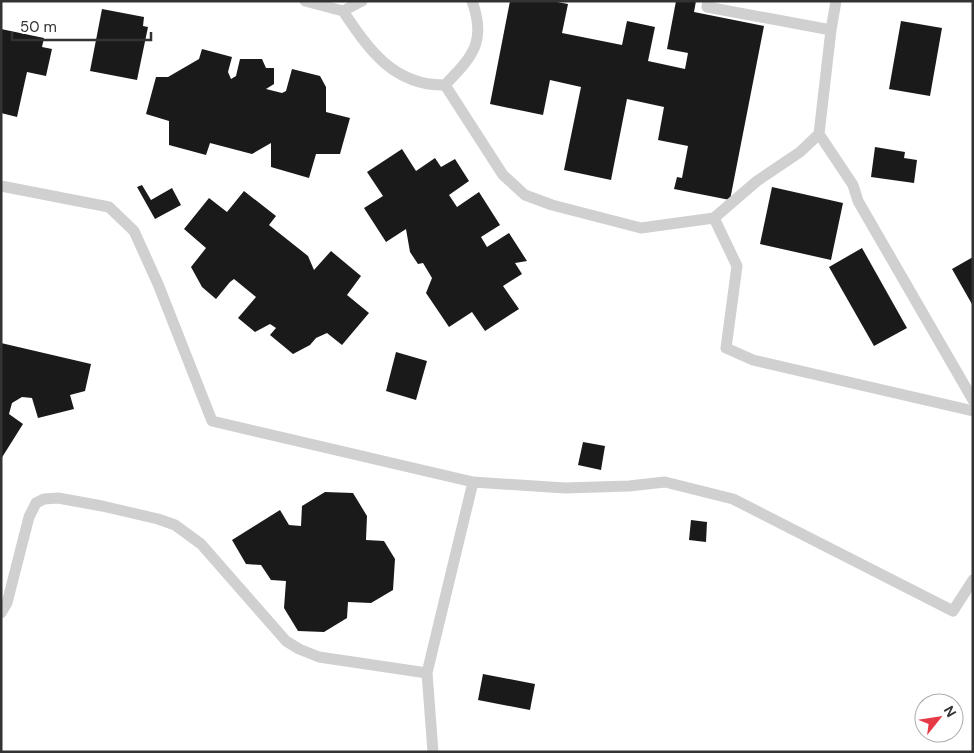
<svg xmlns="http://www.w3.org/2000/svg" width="974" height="753" viewBox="0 0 974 753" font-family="'DM Sans',sans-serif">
  <rect width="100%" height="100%" fill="#fff"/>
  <!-- building -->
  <path fill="#1a1a1a" d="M510,1h42l16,3 -6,29 60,12 5,-24 28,6 -7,34 37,8 3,-16 -21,-4 9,-48h20l-2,11 70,14 -34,174 -56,-11 3,-12 5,1 6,-32 -30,-6 6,-33 -37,-8 -16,81 -47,-10 17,-83 -31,-7 -7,35 -53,-11z
    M102,9l42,8 -1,9 5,1 -11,53 -47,-9z
    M901,21l41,7 -12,68 -41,-7z
    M1,29l43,9 -2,9 10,2 -6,27 -19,-4 -10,45 -16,-4z
    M202,49l30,8 -4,15 3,7 5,-3 4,-17h22l4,9h8v16l-8,5 16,4 4,-2 6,-22 28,7 6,11v25l24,6 -10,36h-24l-7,24 -38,-11v-24l-19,11 -42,-11 -4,12 -37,-10v-24l-23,-7 10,-37h12l31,-18z
    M875,147l30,5 -1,6 13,2 -3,23 -43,-6z
    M402,149l14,22 19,-13 6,9 14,-8 14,22 -20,14 8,12 22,-15 21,33 -19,12 6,10 22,-14 18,28 -12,2 7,11 -19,12 16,23 -34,22 -13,-19 -23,15 -23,-34 6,-15 -9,-15 -5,1 -8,-12 -4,-23 -20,13 -22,-34 19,-12 -16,-24z
    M142,185l9,15 21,-12 9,17 -26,14 -18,-32z
    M772,187l71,16 -12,57 -71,-16z
    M244,191l32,25 -7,9 39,31 6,14 17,-19 30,25 -14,19 22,18 -27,32 -15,-12 -11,5 -6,7 -17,9 -23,-19 6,-7 -6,-4 -15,8 -17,-14 18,-21 -22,-18 -4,3 -14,17 -14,-12 -11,-20 15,-19 -22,-19 25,-31 18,14z
    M862,248l45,80 -33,18 -45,-79z
    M973,257v49l-21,-37z
    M1,343l90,21 -6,27 -15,4 4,14 -36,9 -6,-20 -10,-1 -10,6 -3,11 14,10 -22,35z
    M396,352l31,9 -11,39 -30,-9z
    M583,442l22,4 -4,24 -23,-5z
    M325,492l28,1 14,23 -1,24 18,1 11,18 -2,31 -22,13 -23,-1 -1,16 -23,14 -26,-1 -14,-23 2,-27 -15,-1 -10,-15 -15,-1 -14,-24 48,-30 9,15 12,1 1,-20z
    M691,520l16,2 -1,20 -17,-2z
    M483,674l52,10 -5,26 -52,-10z"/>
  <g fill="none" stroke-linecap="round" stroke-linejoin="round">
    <!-- lane -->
    <path stroke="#d0d0d0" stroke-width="11" d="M305,1l38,10
      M362,1l-19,10c26,39 51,75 102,74 27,-28 42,-43 27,-84
      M708,1l-1,6 124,23
      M836,1l-5,29 -12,104 34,51 5,16 115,199
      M445,85l58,90 22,20 27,10 89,23 73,-10 43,-37 43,-29 19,-18
      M1,186l108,21 25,24 24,53 54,137 261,61 92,6 64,-2 36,-4 68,17 220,112 20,-31
      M714,218l23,48 -11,82 27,12 220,51
      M1,613l6,-10 22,-86 7,-14 8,-4 14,-1 44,8 56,13 17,6 26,19 85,97 13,8 20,8 108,16
      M433,752l-6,-79 46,-191"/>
  </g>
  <!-- border -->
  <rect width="974" height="753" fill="none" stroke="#333333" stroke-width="5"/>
  <!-- north arrow -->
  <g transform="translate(939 718) rotate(60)"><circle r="24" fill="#ffffff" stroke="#adadad"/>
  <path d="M0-4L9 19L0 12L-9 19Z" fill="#e63946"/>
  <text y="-8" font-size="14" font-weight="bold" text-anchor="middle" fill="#333333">N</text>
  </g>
  <!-- scale -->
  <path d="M12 32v8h139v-8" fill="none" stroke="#333333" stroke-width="2.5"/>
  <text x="20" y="32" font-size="15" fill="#333333" stroke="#ffffff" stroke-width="4" paint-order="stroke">50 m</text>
</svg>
